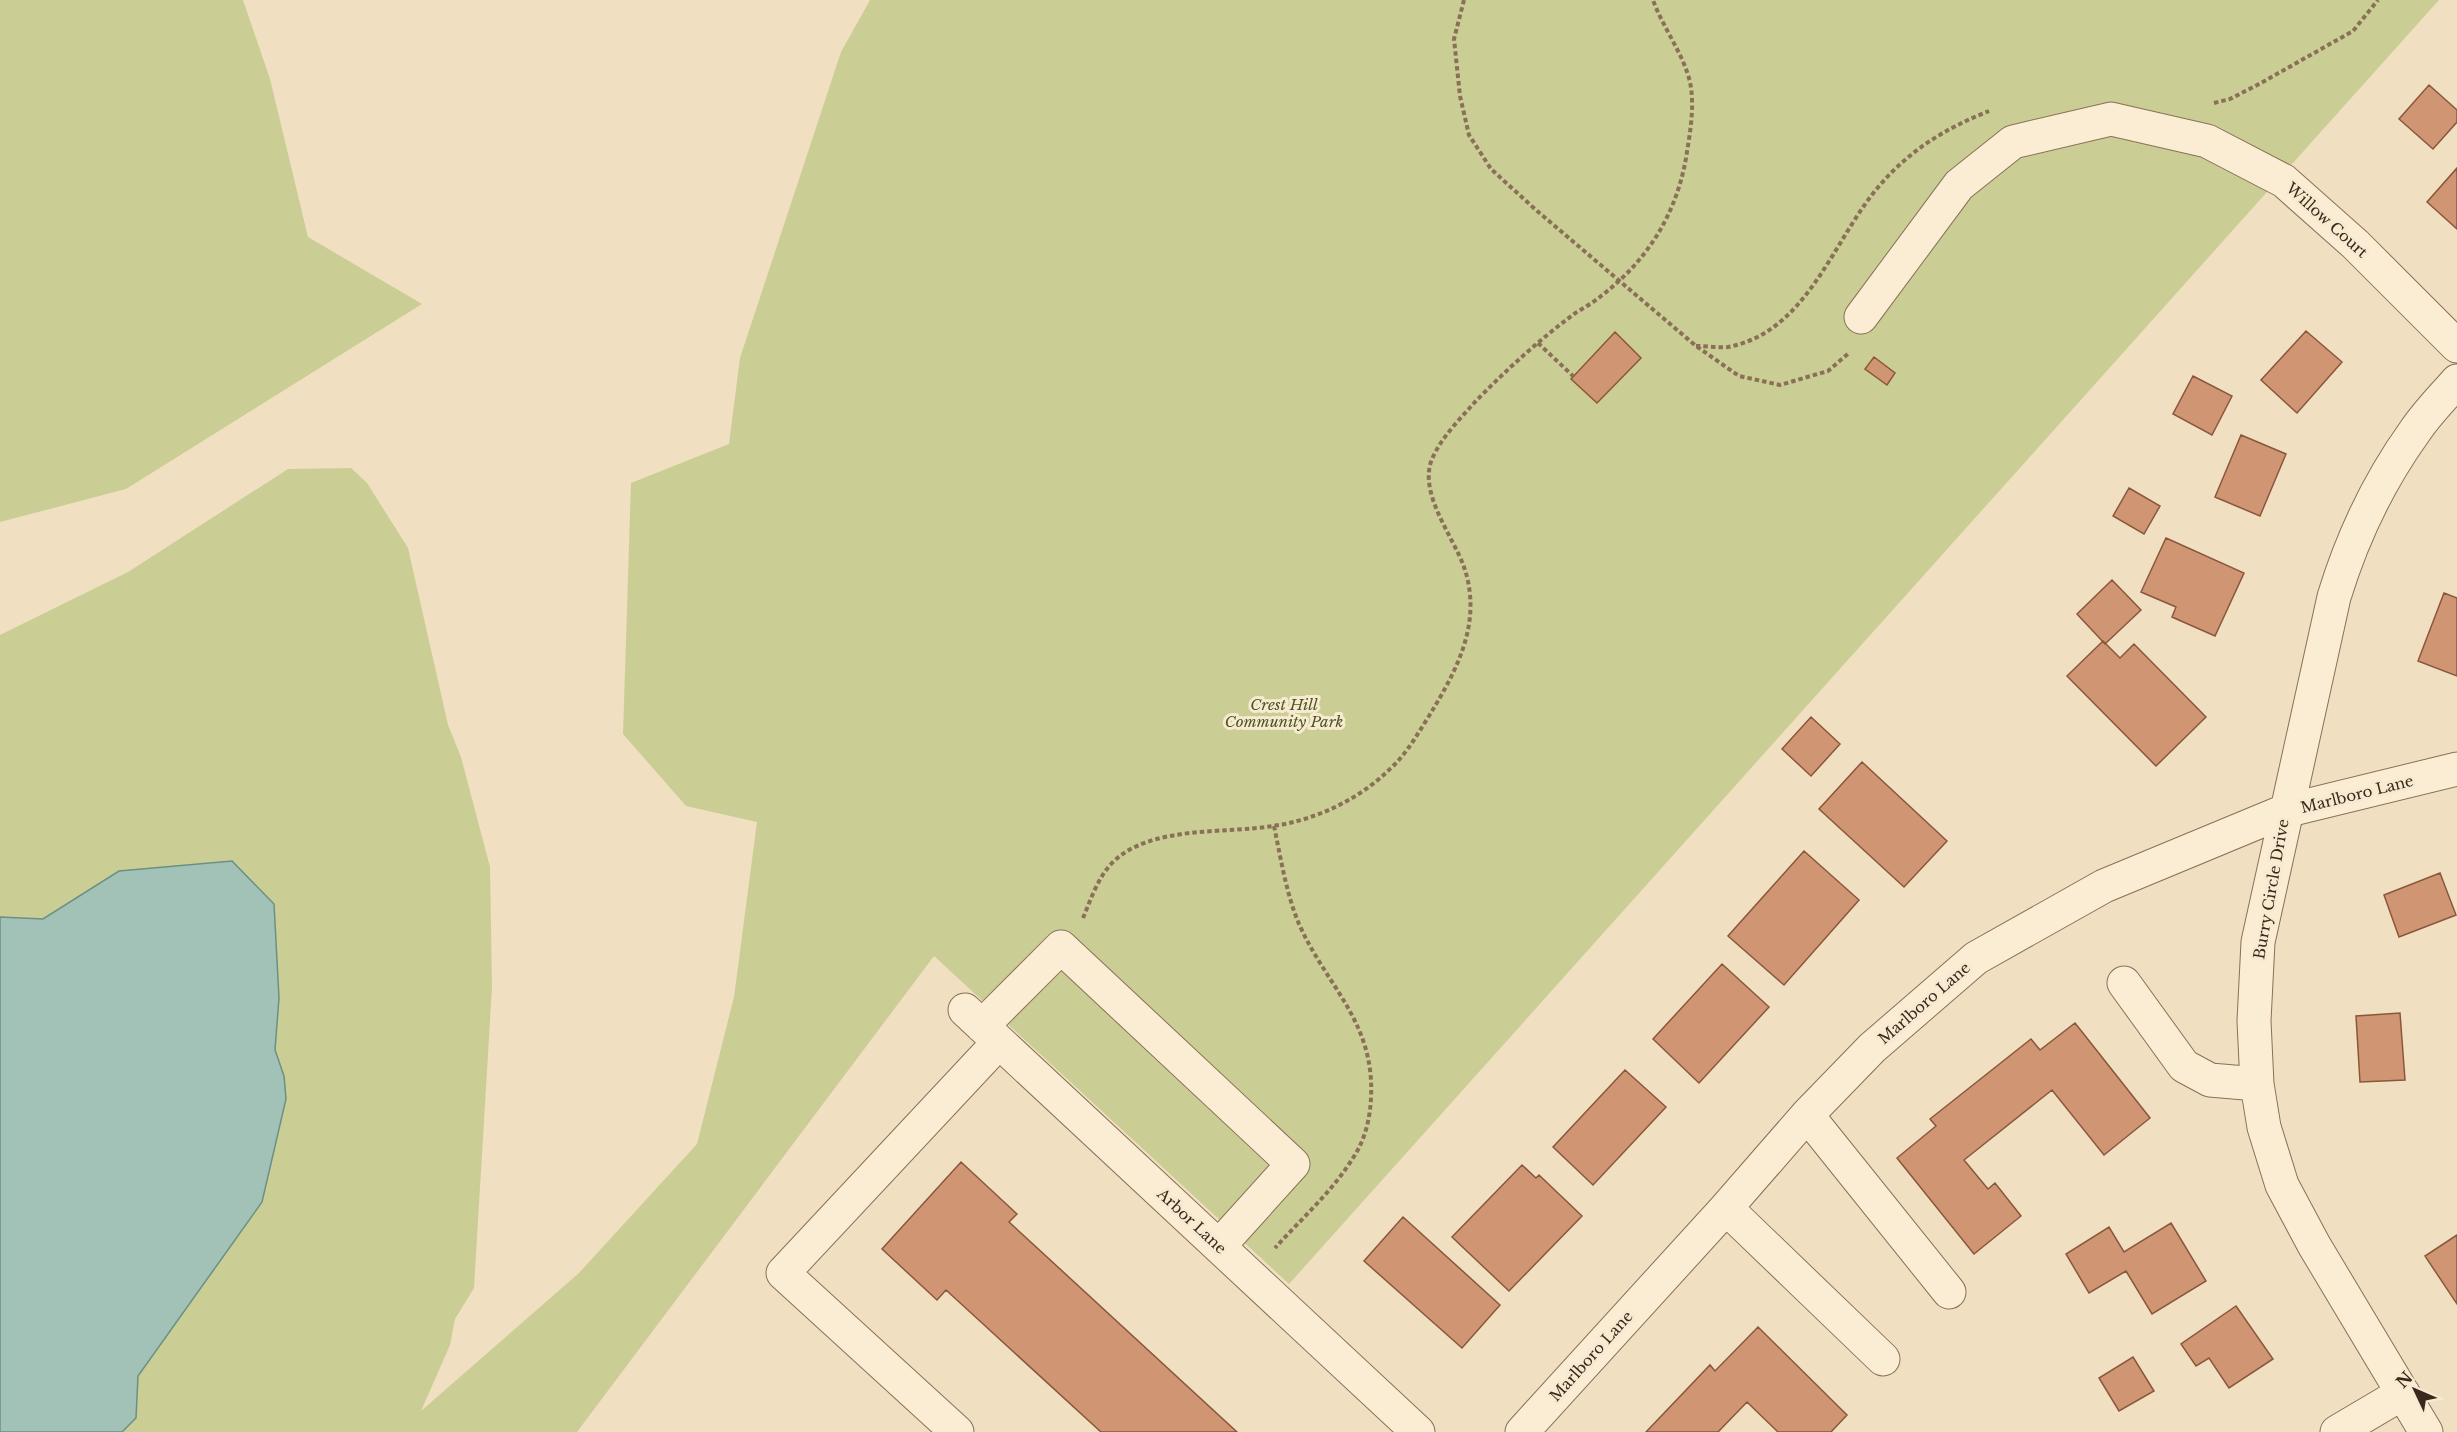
<svg xmlns="http://www.w3.org/2000/svg" width="2457" height="1432" viewBox="0 0 2457 1432" font-family="'Libre Baskerville',serif">
  <rect width="100%" height="100%" fill="#f0dfc0"/>
  <!-- green -->
  <path fill="#cace94" d="M0,0h243l27,79 38,158 114,67 -296,185 -126,33z
    M870,0h1569l-1150,1284 -355,-328 -357,476h-455l14,-15 2,-41 124,-175 22,-125 -9,-26 4,-52 -5,-94 -155,-33 -77,48 -42,-2v-282l128,-63 160,-103 63,-1 16,15 41,65 40,177 13,32 29,110 2,120 -18,301 -19,31 -5,26 -29,66 158,-138 118,-129 37,-147 23,-175 -71,-16 -63,-72 8,-251 98,-39 11,-86 101,-306z"/>
  <!-- water -->
  <path fill="#a3c2b7" stroke="#6a9085" stroke-width="1.5" d="M232,861l42,43 5,94 -4,52 9,26 2,23 -24,103 -124,174 -2,42 -14,14h-122v-515l43,2 76,-48z"/>
  <!-- building -->
  <path fill="#d09674" stroke="#8a573c" stroke-width="1.5" d="M2429,85l28,25v12l-24,27 -34,-30z
    M2457,168v61l-30,-27z
    M2306,331l36,31 -45,51 -36,-33z
    M1615,332l26,26 -44,45 -26,-24z
    M1874,357l21,16 -8,12 -22,-16z
    M2193,376l39,20 -20,39 -39,-21z
    M2241,435l45,19 -26,62 -45,-19z
    M2129,488l31,18 -16,28 -31,-18z
    M2166,538l78,35 -29,63 -43,-19 4,-10 -35,-15z
    M2112,580l29,30 -36,34 -28,-30z
    M2444,593l13,5v78l-39,-15z
    M2103,641l17,17 14,-14 72,73 -50,49 -89,-90z
    M1811,717l29,27 -29,32 -29,-27z
    M1862,762l85,79 -43,46 -85,-78z
    M1804,851l55,49 -75,85 -56,-49z
    M2440,873l16,42 -57,22 -15,-42z
    M1722,964l47,43 -70,76 -46,-44z
    M2400,1013l5,67 -45,2 -4,-66z
    M2075,1023l75,95 -46,37 -52,-65 -88,70 24,29 7,-6 26,33 -47,38 -77,-96 39,-32 -6,-7 101,-80 9,11z
    M1625,1070l41,37 -73,78 -40,-38z
    M961,1162l56,52 -8,8 228,210h-136l-155,-142 -9,10 -55,-51z
    M1522,1165l14,13 3,-3 43,41 -73,75 -57,-54z
    M1403,1217l97,88 -38,43 -98,-87z
    M2171,1223l35,58 -54,33 -26,-43 -37,22 -23,-39 43,-27 15,25z
    M2457,1235v69l-32,-48z
    M2236,1306l37,53 -44,29 -20,-30 -13,8 -15,-22z
    M1758,1327l89,88 -16,17h-53l-31,-30 -29,30h-72l64,-67 5,6z
    M2133,1357l21,34 -35,20 -20,-33z"/>
  <g fill="none" stroke-linecap="round" stroke-linejoin="round">
    <!-- minor casing -->
    <g stroke="#8a7057" stroke-width="35">
      <path id="minor" d="M1861,317l98,-132 54,-43 98,-23 96,22 77,40 71,63 102,102
        M2124,983l60,83 26,14 47,4
        M965,1010l453,422
        M982,1026l79,-79 232,217 -74,82
        M1807,1115l142,177
        M1726,1208l157,151
        M957,1432l-174,-159 216,-231
        M1522,1432l204,-224 81,-93 65,-67 104,-90 128,-72 181,-75 172,-42
        M2337,1432l66,-39
        M2426,1432l-112,-187 -32,-60 -18,-58 -7,-43 -3,-63 4,-79 76,-345c18,-59 45,-116 81,-166 12,-18 28,-34 42,-50"/>
    </g>
    <!-- path -->
    <path stroke="#8a7057" stroke-width="4" stroke-dasharray="4.5 3" stroke-linecap="butt" d="M1464,0l-10,39 6,57 9,39 22,34 45,41 160,136 43,30 41,9 48,-14 22,-19
      M2214,103l16,-4 31,-16 92,-52 25,-31
      M1538,343l35,33
      M1696,346c10,0 22,2 32,1 80,-15 105,-108 152,-162 30,-35 66,-57 109,-74
      M1274,826c7,33 12,67 25,98 28,63 76,98 72,174 -1,21 -6,42 -18,60 -21,34 -52,61 -78,90
      M1083,918c8,-19 15,-41 30,-56 38,-37 111,-28 160,-36 43,-6 87,-27 118,-58 16,-15 26,-33 38,-52 28,-46 54,-94 35,-149 -11,-31 -46,-74 -32,-108 9,-21 27,-39 42,-56 31,-32 65,-63 100,-89 9,-6 19,-11 27,-18 46,-35 75,-81 85,-138 4,-25 9,-51 4,-76 -7,-29 -27,-54 -37,-82"/>
    <!-- minor -->
    <use href="#minor" stroke="#faedd4" stroke-width="33"/>
  </g>
  <g text-anchor="middle" dominant-baseline="central" stroke-width="6" stroke-linejoin="round" paint-order="stroke">
    <!-- street labels -->
    <g font-size="15" fill="#39291c" stroke="#f7ead0">
      <text transform="translate(2327 220) rotate(42)">Willow Court</text>
      <text transform="translate(2357 794) rotate(-14)">Marlboro Lane</text>
      <text transform="translate(2271 889) rotate(-80)">Burry Circle Drive</text>
      <text transform="translate(1924 1003) rotate(-41)">Marlboro Lane</text>
      <text transform="translate(1192 1221) rotate(43)">Arbor Lane</text>
      <text transform="translate(1591 1356) rotate(-48)">Marlboro Lane</text>
    </g>
    <!-- park labels -->
    <g font-size="15" font-style="italic" fill="#4b5622" stroke="#f7ead0">
      <text x="1284" y="704">Crest Hill<tspan x="1284" dy="17">Community Park</tspan></text>
    </g>
  </g>
  <!-- north arrow -->
  <g transform="translate(2415 1390) rotate(314)" stroke="#f7ead0" stroke-width="4.5" paint-order="stroke">
  <path d="M0-4.5L10 22L0 15L-10 22Z" fill="#39291c"/>
  <text y="-9" font-size="16" font-weight="bold" text-anchor="middle" fill="#39291c">N</text>
  </g>
</svg>
